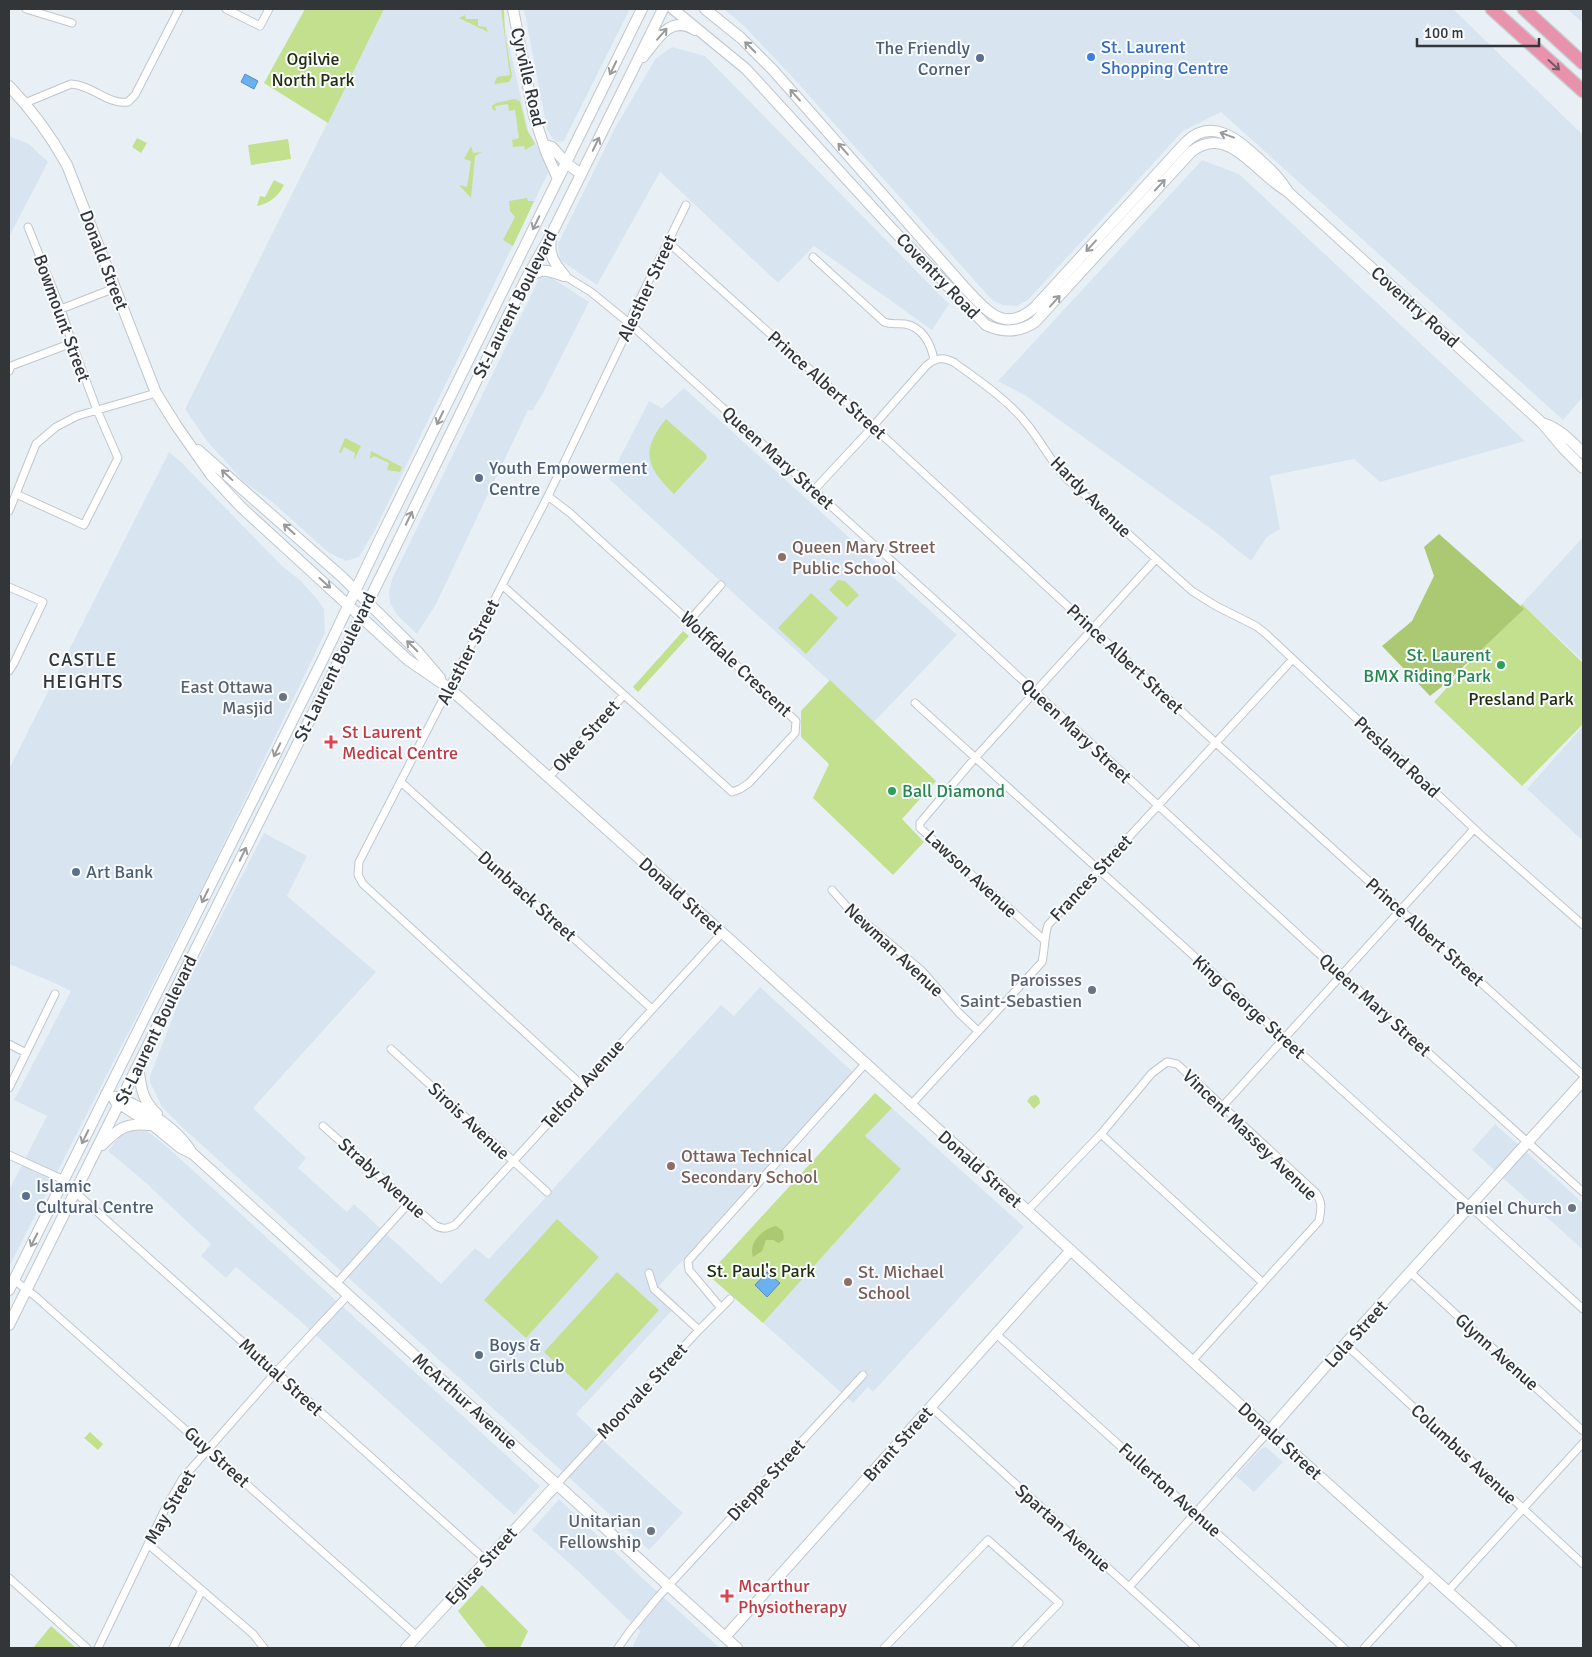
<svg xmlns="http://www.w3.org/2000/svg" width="1592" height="1657" viewBox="0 0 1592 1657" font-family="Signika,sans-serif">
  <rect width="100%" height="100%" fill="#e8f0f6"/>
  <!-- built -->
  <path fill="#d8e5f1" d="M384,9h117l27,120 19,36 1,8 -173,357 -16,27 -13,4 -17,-8 -58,-52 -27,-19 -37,-41 -22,-32z
    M524,9h104l1,2 -65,130 -7,1 -5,-4 -5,-9z
    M724,9h729l130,126v262l-20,23 -342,-308 -38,19 -155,169 -11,6 -14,-1 -11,-5 -197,-220 -51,-54z
    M1567,9h16v14z
    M672,47l33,9 244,248 -17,26 -118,-84 -36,37 -118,-111 -63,113 -37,-25 -2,-16 57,-116 41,-70z
    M9,136l20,8 19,18 -39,75z
    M1202,160l37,14 286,267 -145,41 -26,-23 -84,17 10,53 -13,8 -16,24 -37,-30 -188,-135 -28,-15z
    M540,277l12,1 37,24 -47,93 -10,16 -4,-1 -92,194 -19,30 -19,-18 -8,-13 -1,-11 3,-13z
    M684,388l273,247 -83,87 -265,-243 40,-78 13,7z
    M169,452l12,10 101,104 19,15 17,19 6,9 1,24 -119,247 -197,387v-77l38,-74 -33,-16 57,-109 -19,-9 -43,-18v-195z
    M1583,537v124l-61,-57z
    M1583,726v115l-56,-52z
    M264,833l43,23 -20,40 89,76 -123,136 53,50 -8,10 49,44 7,-8 87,80 34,-36 14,11 232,-254 13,11 26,-29 94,86 -195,213 19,18 -102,110 31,30 76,69 -34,37 -467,-423 -20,-20 -12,-25v-6l33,-85z
    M892,1108l132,119 -151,165 -5,-5 -15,16 -90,-80 137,-153 -35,-34z
    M1495,1124l88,79v47l-111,-100z
    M131,1131h16l18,14 375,341 -26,29 -215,-195 -63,-53 -10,11 -25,-22 10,-12 -65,-61 -38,-32 12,-15z
    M1266,1447l17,15 -29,30 -18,-16 25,-27z
    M559,1499l93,88 68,61h-88l8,-17 -61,-59 -47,-42z"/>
  <!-- green -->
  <path fill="#c2e08d" d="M305,9h79l-56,114 -64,-40z
    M501,9h3l1,26 7,41 -3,6 -15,2 3,-7 13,-2z
    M465,15l1,4h12v7l8,1 2,5 -29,-14z
    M514,99l6,2 7,29 8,14 -10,6 -1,-4 -11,1 -1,-7 7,-2 -4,-28 -6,1 -1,-7 -13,2 1,5 -4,-2v-3l4,-3z
    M137,138l10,5 -6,10 -9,-6z
    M288,139l3,20 -40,6 -3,-20z
    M471,146l2,7 9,-1 -7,4 -4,42 -12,-13 8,2 4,-26 -7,-2z
    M274,180l10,5c-5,11 -16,19 -27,21l3,-10 5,1z
    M527,198l1,3h6l-21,45 -10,-6 12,-23 -5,-6 -1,-10z
    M666,419l40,35 1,4 -33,36c-28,-27 -34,-43 -8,-75z
    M345,438l16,8 -7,14 1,-7 -11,-6 -3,6 -2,-1z
    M371,451l31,16 -2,5 -13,-2 2,-7 -15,-7 -4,3z
    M838,580l7,1 14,14 -12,12 -18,-17z
    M811,593l27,25 -32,36 -28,-26z
    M1522,604l61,59v61l-61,62 -88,-84z
    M683,631l6,5 -51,56 -5,-5z
    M830,680l106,101 -34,38 22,23 -31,33 -80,-77 16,-34 -28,-27v-26z
    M875,1093l17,15 -27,28 36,33 -138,154 -55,-48z
    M1036,1095l3,3 1,5 -6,6 -7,-8 4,-5z
    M557,1219l42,38 -73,81 -42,-38z
    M617,1272l42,38 -73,81 -42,-39z
    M90,1432l13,12 -5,6 -14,-12z
    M482,1585l46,46 -8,17h-33l-29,-37z
    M51,1626l25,22h-43z"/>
  <!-- forest -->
  <path fill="#abc972" d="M1439,534l85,75 -80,76 -14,11 -48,-50 30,-25 22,-45 -10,-29z
    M776,1226l7,5 1,8 -5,4 -6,-3h-7l-4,11 -9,6c-5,-15 10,-28 23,-31z"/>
  <!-- water -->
  <path fill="#69b1f1" stroke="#598cba" d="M245,74l13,7 -4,8 -13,-7z
    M767,1272l13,11 -13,14 -12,-12z"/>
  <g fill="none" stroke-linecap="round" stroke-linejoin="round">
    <!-- street casing -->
    <g stroke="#bfc6cd" stroke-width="9">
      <path id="street" d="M26,9l46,14
        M226,9l34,17 9,-17
        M25,103l46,-19c21,1 37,21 57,18l7,-7 44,-86
        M668,242l199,179 349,322 367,332
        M813,257l71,65c8,3 13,1 21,2 17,3 26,19 29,36
        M565,276l26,16 38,31 339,307 374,345 241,217
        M61,309l54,-21
        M9,371l2,-5 61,-23
        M814,490l53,-57 59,-67c9,-8 17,-10 29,-3 24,18 52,36 71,60 15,18 25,39 41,56l125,112 24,15 40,20 9,7 216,202 102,90
        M16,494l68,31 34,-67 -21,-48 -25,-67 -11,-34 -33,-82
        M9,511l27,-67 20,-17 21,-11 79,-23
        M502,585l230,207 8,-3 9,-6 46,-50 1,-12 -107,-100 -119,-108 -22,-17
        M9,587l34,15 -29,61 -5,8
        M689,621l32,-36
        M915,703l668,606
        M549,777l75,-82
        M402,783l250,226
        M832,890l16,18 74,63 37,42 19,18
        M1044,940l-124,-112v-5l55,-65 181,-199
        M9,1044l17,9
        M391,1049l156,143
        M582,1085l-219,-201 -5,-9 1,-13 189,-366 75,-156 11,-29 52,-106
        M9,1088l46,-94
        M910,1106l132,-144c3,-13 2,-25 6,-37l244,-265
        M1222,1107l252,-278
        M323,1126l113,100c7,3 11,3 19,-1l267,-292
        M1101,1134l161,148
        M9,1155l55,25
        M75,1192l412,369
        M1027,1211l74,-77 51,-61 15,-11 10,2 139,129c7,10 5,16 3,28l-127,140
        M649,1273l5,16 45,41
        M1411,1273l172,158
        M14,1280l21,16 382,340
        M336,1284l73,-81
        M721,1308l-32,-38 -1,-9 177,-197
        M995,1333l349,315
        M1345,1344l238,220
        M931,1407l265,241
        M557,1484l142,-154 31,-31
        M148,1544l105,90 11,14
        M9,1578l78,70
        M1129,1587l140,-156
        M1447,1592l136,-149
        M98,1648l68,-141 17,-29 93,-106 72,-77
        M173,1648l29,-58
        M618,1648l12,-17 28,-34 205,-222
        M884,1648l104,-108 71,63 -43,45
        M1364,1648l66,-72"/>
    </g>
    <!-- secondary casing -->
    <g stroke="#bfc6cd" stroke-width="12">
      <path id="secondary" d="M513,9l21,107 12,36 12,27
        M673,9l73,60 148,162 92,94c17,8 34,7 49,-3l156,-170c37,-30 66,23 96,39l255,232 21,25 20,20
        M705,9l36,29 32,32 193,219c22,23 39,45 69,18l151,-165c26,-25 51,-3 72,16 11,10 21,19 29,32
        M643,57c14,-17 27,-43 52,-27
        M9,86c23,24 42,50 58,79l89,228 20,32 35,50 30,32 167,153 41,28 288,258 532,485 242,217
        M545,145l7,2 14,16 15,11
        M551,239c-3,16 4,25 14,37
        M527,278c16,-11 20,-8 37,-2
        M1545,424c15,5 27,18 38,29
        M198,450l143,126 76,75 23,27
        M138,1066c3,20 3,33 19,48
        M106,1094c31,8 70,32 86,59l545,495
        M115,1101l39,25 27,22 10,5
        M102,1145c16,-16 24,-23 48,-20
        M9,1290l314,-631 56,-118 263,-532
        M9,1325l379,-763 138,-283 26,-46 111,-224
        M1269,1431l76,-87 238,-263
        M725,1637l346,-387
        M406,1648l151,-164"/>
    </g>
    <!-- highway casing -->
    <g stroke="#cacbcb" stroke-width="15">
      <path id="highway" d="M1492,9l91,82
        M1524,9l59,54"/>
    </g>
    <!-- street -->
    <use href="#street" stroke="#fff" stroke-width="7"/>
    <!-- secondary -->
    <use href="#secondary" stroke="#fff" stroke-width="10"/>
    <!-- highway -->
    <use href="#highway" stroke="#e992ad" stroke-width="12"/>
  </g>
  <!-- one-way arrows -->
  <defs><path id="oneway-shaft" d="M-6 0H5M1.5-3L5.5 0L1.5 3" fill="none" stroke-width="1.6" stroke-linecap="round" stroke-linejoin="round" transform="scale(1.25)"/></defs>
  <g stroke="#999a9c">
    <use href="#oneway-shaft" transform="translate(662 34) rotate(-49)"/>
    <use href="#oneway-shaft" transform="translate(750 47) rotate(-135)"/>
    <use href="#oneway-shaft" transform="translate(613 68) rotate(116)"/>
    <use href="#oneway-shaft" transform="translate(795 95) rotate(-132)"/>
    <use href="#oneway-shaft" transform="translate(1227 135) rotate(-160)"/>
    <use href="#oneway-shaft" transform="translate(596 144) rotate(-64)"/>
    <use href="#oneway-shaft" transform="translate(843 149) rotate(-131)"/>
    <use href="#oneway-shaft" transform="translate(1160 185) rotate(-47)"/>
    <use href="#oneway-shaft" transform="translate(536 223) rotate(116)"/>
    <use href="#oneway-shaft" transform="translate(1091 246) rotate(132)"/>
    <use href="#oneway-shaft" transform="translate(1055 301) rotate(-48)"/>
    <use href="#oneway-shaft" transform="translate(440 418) rotate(116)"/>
    <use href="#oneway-shaft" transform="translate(227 475) rotate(-137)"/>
    <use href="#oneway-shaft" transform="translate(409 518) rotate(-64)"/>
    <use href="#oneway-shaft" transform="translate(289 529) rotate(-138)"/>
    <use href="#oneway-shaft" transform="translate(325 583) rotate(42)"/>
    <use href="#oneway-shaft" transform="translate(412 646) rotate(-135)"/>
    <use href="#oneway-shaft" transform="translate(277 750) rotate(116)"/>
    <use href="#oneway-shaft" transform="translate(243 854) rotate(-64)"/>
    <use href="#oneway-shaft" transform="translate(205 896) rotate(116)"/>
    <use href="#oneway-shaft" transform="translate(85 1137) rotate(116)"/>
    <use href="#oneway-shaft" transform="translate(34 1240) rotate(117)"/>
  </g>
  <use stroke="#735661" href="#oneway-shaft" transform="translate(1554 65) rotate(42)"/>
  <!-- markers -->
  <circle fill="#3f7fe0" stroke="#f9fcff" stroke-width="2" cx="1091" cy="57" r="5"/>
  <g fill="#5c6f8a" stroke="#f9fcff" stroke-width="2">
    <circle cx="980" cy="58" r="5"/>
    <circle cx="479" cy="478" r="5"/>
    <circle cx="76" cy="872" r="5"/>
    <circle cx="26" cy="1196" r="5"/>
    <circle cx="479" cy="1355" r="5"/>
  </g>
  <g fill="#8d6e63" stroke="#f9fcff" stroke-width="2">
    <circle cx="782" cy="557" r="5"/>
    <circle cx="671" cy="1166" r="5"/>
    <circle cx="848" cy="1282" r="5"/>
  </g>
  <g fill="#2e9e5b" stroke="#f9fcff" stroke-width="2">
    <circle cx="1501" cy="665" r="5"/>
    <circle cx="892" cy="791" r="5"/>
  </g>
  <g fill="#6b7280" stroke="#f9fcff" stroke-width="2">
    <circle cx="283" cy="697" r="5"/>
    <circle cx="1092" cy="990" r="5"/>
    <circle cx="1572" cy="1208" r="5"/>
    <circle cx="651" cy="1531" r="5"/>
  </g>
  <g fill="#e0444e" stroke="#f9fcff" stroke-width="2">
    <path d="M328.5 734.5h5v5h5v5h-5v5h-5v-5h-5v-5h5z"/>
    <path d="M724.5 1588.5h5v5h5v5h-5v5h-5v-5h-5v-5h5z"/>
  </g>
  <g text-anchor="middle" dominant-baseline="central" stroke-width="4" stroke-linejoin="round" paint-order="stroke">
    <!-- shop labels -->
    <g font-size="18" fill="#366cbe" stroke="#f9fcff" text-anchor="start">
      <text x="1101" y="47">St. Laurent<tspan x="1101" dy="21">Shopping Centre</tspan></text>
    </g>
    <!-- service labels -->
    <g font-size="18" fill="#4e5e75" stroke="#f9fcff" text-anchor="start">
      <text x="970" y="48" text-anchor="end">The Friendly<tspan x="970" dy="21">Corner</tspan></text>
      <text x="489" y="468">Youth Empowerment<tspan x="489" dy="21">Centre</tspan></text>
      <text x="86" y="872">Art Bank</text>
      <text x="36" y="1186">Islamic<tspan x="36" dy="21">Cultural Centre</tspan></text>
      <text x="489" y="1345">Boys &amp;<tspan x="489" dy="21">Girls Club</tspan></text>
    </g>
    <!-- park labels -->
    <g font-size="18" fill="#222e09" stroke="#f9fcff">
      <text x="313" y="59">Ogilvie<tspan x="313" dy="21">North Park</tspan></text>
      <text x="1521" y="699">Presland Park</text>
      <text x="761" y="1271">St. Paul's Park</text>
    </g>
    <!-- street labels -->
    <g font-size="18" fill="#333638" stroke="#f9fcff">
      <text transform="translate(528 77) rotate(77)">Cyrville Road</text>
      <text transform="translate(104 260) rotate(69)">Donald Street</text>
      <text transform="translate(938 276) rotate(46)">Coventry Road</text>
      <text transform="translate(647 288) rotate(-65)">Alesther Street</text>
      <text transform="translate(515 304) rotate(-63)">St-Laurent Boulevard</text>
      <text transform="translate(1415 307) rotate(42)">Coventry Road</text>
      <text transform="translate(62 318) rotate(70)">Bowmount Street</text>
      <text transform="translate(827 385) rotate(42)">Prince Albert Street</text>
      <text transform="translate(778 458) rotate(42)">Queen Mary Street</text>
      <text transform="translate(1091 497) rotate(45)">Hardy Avenue</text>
      <text transform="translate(468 652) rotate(-63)">Alesther Street</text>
      <text transform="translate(1125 659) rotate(43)">Prince Albert Street</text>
      <text transform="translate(736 664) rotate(43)">Wolffdale Crescent</text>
      <text transform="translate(335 667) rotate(-64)">St-Laurent Boulevard</text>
      <text transform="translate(1076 731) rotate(43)">Queen Mary Street</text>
      <text transform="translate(586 736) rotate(-48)">Okee Street</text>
      <text transform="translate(1397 757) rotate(43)">Presland Road</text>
      <text transform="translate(971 874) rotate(43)">Lawson Avenue</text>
      <text transform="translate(1091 878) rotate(-47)">Frances Street</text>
      <text transform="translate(527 896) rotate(42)">Dunbrack Street</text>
      <text transform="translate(681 896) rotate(42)">Donald Street</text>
      <text transform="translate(1425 932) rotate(42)">Prince Albert Street</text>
      <text transform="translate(894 950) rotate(43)">Newman Avenue</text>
      <text transform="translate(1375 1005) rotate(42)">Queen Mary Street</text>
      <text transform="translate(1249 1007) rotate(42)">King George Street</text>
      <text transform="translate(156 1030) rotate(-64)">St-Laurent Boulevard</text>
      <text transform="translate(583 1084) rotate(-48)">Telford Avenue</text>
      <text transform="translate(469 1121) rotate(43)">Sirois Avenue</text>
      <text transform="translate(1250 1135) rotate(44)">Vincent Massey Avenue</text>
      <text transform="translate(980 1169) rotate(42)">Donald Street</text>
      <text transform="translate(382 1178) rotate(42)">Straby Avenue</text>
      <text transform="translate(1356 1334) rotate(-48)">Lola Street</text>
      <text transform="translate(1497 1352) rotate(42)">Glynn Avenue</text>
      <text transform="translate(281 1377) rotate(42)">Mutual Street</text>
      <text transform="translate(642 1391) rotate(-47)">Moorvale Street</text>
      <text transform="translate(465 1401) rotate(42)">McArthur Avenue</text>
      <text transform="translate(1280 1441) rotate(42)">Donald Street</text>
      <text transform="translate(898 1444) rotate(-48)">Brant Street</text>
      <text transform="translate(1464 1454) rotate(43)">Columbus Avenue</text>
      <text transform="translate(217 1457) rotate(42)">Guy Street</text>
      <text transform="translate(766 1480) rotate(-47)">Dieppe Street</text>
      <text transform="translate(1170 1490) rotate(42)">Fullerton Avenue</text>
      <text transform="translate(170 1507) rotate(-60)">May Street</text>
      <text transform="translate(1063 1528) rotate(42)">Spartan Avenue</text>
      <text transform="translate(481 1566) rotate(-48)">Eglise Street</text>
    </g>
    <!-- education labels -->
    <g font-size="18" fill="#785e54" stroke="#f9fcff" text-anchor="start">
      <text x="792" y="547">Queen Mary Street<tspan x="792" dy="21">Public School</tspan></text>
      <text x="681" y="1156">Ottawa Technical<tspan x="681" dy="21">Secondary School</tspan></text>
      <text x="858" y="1272">St. Michael<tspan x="858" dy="21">School</tspan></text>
    </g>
    <!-- leisure labels -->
    <g font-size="18" fill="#27864d" stroke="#f9fcff" text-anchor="end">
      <text x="1491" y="655">St. Laurent<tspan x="1491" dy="21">BMX Riding Park</tspan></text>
      <text x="902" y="791" text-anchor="start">Ball Diamond</text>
    </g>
    <!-- worship labels -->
    <g font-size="18" fill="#5b616d" stroke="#f9fcff" text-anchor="end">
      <text x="273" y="687">East Ottawa<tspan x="273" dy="21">Masjid</tspan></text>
      <text x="1082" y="980">Paroisses<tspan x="1082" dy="21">Saint-Sebastien</tspan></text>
      <text x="1562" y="1208">Peniel Church</text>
      <text x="641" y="1521">Unitarian<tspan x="641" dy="21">Fellowship</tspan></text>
    </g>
    <!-- health labels -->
    <g font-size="18" fill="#be3a42" stroke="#f9fcff" text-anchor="start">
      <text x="342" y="732">St Laurent<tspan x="342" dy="21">Medical Centre</tspan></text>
      <text x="738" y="1586">Mcarthur<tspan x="738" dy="21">Physiotherapy</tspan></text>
    </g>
    <!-- neighbourhood labels -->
    <g font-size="19" letter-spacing="1" fill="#333638" stroke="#f9fcff">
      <text x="83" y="660">CASTLE<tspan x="83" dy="22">HEIGHTS</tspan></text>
    </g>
  </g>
  <!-- border -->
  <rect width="1592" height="1657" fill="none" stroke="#333638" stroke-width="20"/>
  <!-- scale -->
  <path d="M1417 38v8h122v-8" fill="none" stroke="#333638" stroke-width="2.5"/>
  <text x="1424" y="38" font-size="15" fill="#333638" stroke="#f9fcff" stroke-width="4" paint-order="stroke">100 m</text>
</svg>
